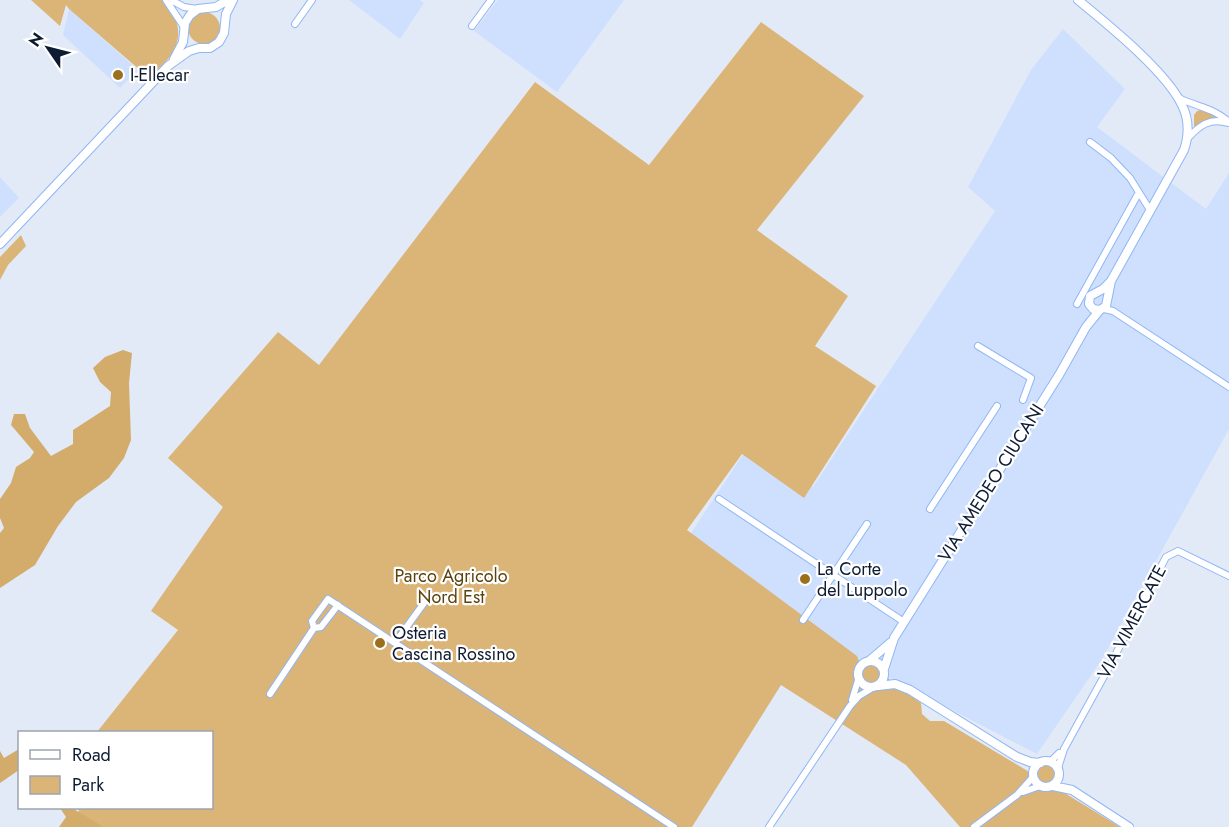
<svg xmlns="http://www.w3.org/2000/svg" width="1229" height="827" viewBox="0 0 1229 827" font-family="Jost,sans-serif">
  <rect width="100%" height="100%" fill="#e2eaf7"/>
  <!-- built -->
  <path fill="#cee0fd" d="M349,0h71l4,3 -24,36z
    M498,0h126l-67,92 -83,-61z
    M69,9l69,61 -18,18 -57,-53z
    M1063,29l62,60 -28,38 109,82 23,-36v256l-127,230 -65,95 -181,-94 -173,-115 67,-101 63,43 182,-276 -27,-24 63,-117z
    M0,177l19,21 -19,19z"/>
  <!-- green -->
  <path fill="#dab577" d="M31,0h131c29,30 16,56 -14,77l-79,-68 -3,-4 -6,21z
    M188 28a16 16 0 1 1 32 0a16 16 0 1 1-32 0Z
    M761,22l103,74 -107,134 91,66 -33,50 61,40 -72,112 -62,-44 -55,76 170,126 5,13 9,-5 7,3 3,6 40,30 1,11 8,7h14l92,55 5,-10h10l5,9 -1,4 -5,5 70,43h-160l-54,-62 -125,-80 -89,142h-624l11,-16 -1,-3h134v-76h-115l81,-102 -27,-19 72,-104 -55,-49 110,-126 41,33 216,-283 114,83z
    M1204,109l13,6 -1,2 -13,4 -9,7v-13l3,-4z
    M21,235l5,11 -18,19 -8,15v-23z"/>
  <!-- forest -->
  <path fill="#d3ac6c" d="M123,350l9,3 -3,30 2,57 -7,18 -15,20 -33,24 -18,24 -23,39 -35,23v-55l4,-5 -4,-10v-19l11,-16 5,-16 14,-9 4,-6 -23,-27 3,-11h11l5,14 21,28 22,-12v-14l37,-24 1,-14 -11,-10 -7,-14 12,-11z
    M19,749v21l-19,13v-32l4,7z
    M60,808c3,0 7,-1 11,0 2,0 30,17 32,19h-44l7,-10z"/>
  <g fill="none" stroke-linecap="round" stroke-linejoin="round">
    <!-- minor casing -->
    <g stroke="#8fb6f5" stroke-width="8">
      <path id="minor" d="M166,0l18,27
        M171,0l13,7 13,2
        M295,24l17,-24
        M472,26l19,-26
        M1179,98c18,9 35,10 50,24
        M1188,138c11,-12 22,-21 40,-15
        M1090,142l21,16 19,20 20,32
        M1077,304l61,-110
        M1104,309l9,2 116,76
        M978,346l53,32 -8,22
        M719,499l185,123
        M930,509l67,-103
        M803,620l64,-96
        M314,628l-2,-7 16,-22 346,228
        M395,643l29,-40
        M270,694l44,-66 7,-1 17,-22
        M852,700l7,-23
        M1050,762l9,-9
        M1058,768l6,-19 44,-80 58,-112 12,-6 51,25
        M1023,792l17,-6
        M769,827l81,-121 9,-10 15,-9
        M974,827l43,-32 16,-18"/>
    </g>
    <!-- secondary casing -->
    <g stroke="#8fb6f5" stroke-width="10">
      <path id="secondary" d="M1078,0c29,24 88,71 104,105 7,14 7,30 2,45l-73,131 -5,25 -6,4 -7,-1 -4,-5 1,-8 13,-7 8,-8
        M174,59l9,-17 2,-19 5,-8 8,-6 18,-2 12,-7
        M0,244l168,-178 21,-15 10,-3h11l9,-6 5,-9 2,-19 7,-14
        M858 674a13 13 0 1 1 26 0a13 13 0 1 1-26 0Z
        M869,661l21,-18
        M884,669l10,-31 165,-263 27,-48 13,-16
        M878,686l17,-2 15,6 107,67 13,5 10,1
        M1033 774a13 13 0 1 1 26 0a13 13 0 1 1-26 0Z
        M1053,786l19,4 57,37"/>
    </g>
    <!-- minor -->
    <use href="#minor" stroke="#fff" stroke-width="6"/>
    <!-- secondary -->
    <use href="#secondary" stroke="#fff" stroke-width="8"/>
  </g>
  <!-- markers -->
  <g fill="#9a701d" stroke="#fff" stroke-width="2">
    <circle cx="118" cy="75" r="6"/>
    <circle cx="805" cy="579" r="6"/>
    <circle cx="380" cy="643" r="6"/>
  </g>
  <g text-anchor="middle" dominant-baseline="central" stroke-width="4.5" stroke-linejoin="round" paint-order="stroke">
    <!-- poi labels -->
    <g font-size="18" fill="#0d1b33" stroke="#fff" text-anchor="start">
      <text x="130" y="75">I-Ellecar</text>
      <text x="817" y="569">La Corte<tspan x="817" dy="21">del Luppolo</tspan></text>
      <text x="392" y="633">Osteria<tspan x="392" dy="21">Cascina Rossino</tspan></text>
    </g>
    <!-- street labels -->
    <g font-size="18" fill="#0d1b33" stroke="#fff">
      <text transform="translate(991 483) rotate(-58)">VIA AMEDEO CIUCANI</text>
      <text transform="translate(1132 622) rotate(-62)">VIA VIMERCATE</text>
    </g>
    <!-- park labels -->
    <g font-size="18" fill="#5c420e" stroke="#fff">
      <text x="451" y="576">Parco Agricolo<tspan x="451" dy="21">Nord Est</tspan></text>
    </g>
  </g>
  <!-- legend -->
  <rect x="18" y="731" width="195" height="78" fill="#ffffff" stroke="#9ea4ad" stroke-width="1.5"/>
  <rect x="30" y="750" width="30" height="9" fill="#ffffff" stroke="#9ea4ad" stroke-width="1.5"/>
  <text x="72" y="761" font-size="18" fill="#0d1b33">Road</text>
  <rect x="30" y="776" width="30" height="18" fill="#dab577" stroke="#9ea4ad" stroke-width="1.5"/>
  <text x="72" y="791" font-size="18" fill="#0d1b33">Park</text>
  <!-- north arrow -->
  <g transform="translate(48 48) rotate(305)" stroke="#ffffff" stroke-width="4.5" paint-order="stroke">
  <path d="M0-4.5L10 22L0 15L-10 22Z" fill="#0d1b33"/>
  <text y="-9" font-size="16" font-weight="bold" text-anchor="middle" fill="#0d1b33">N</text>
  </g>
</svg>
